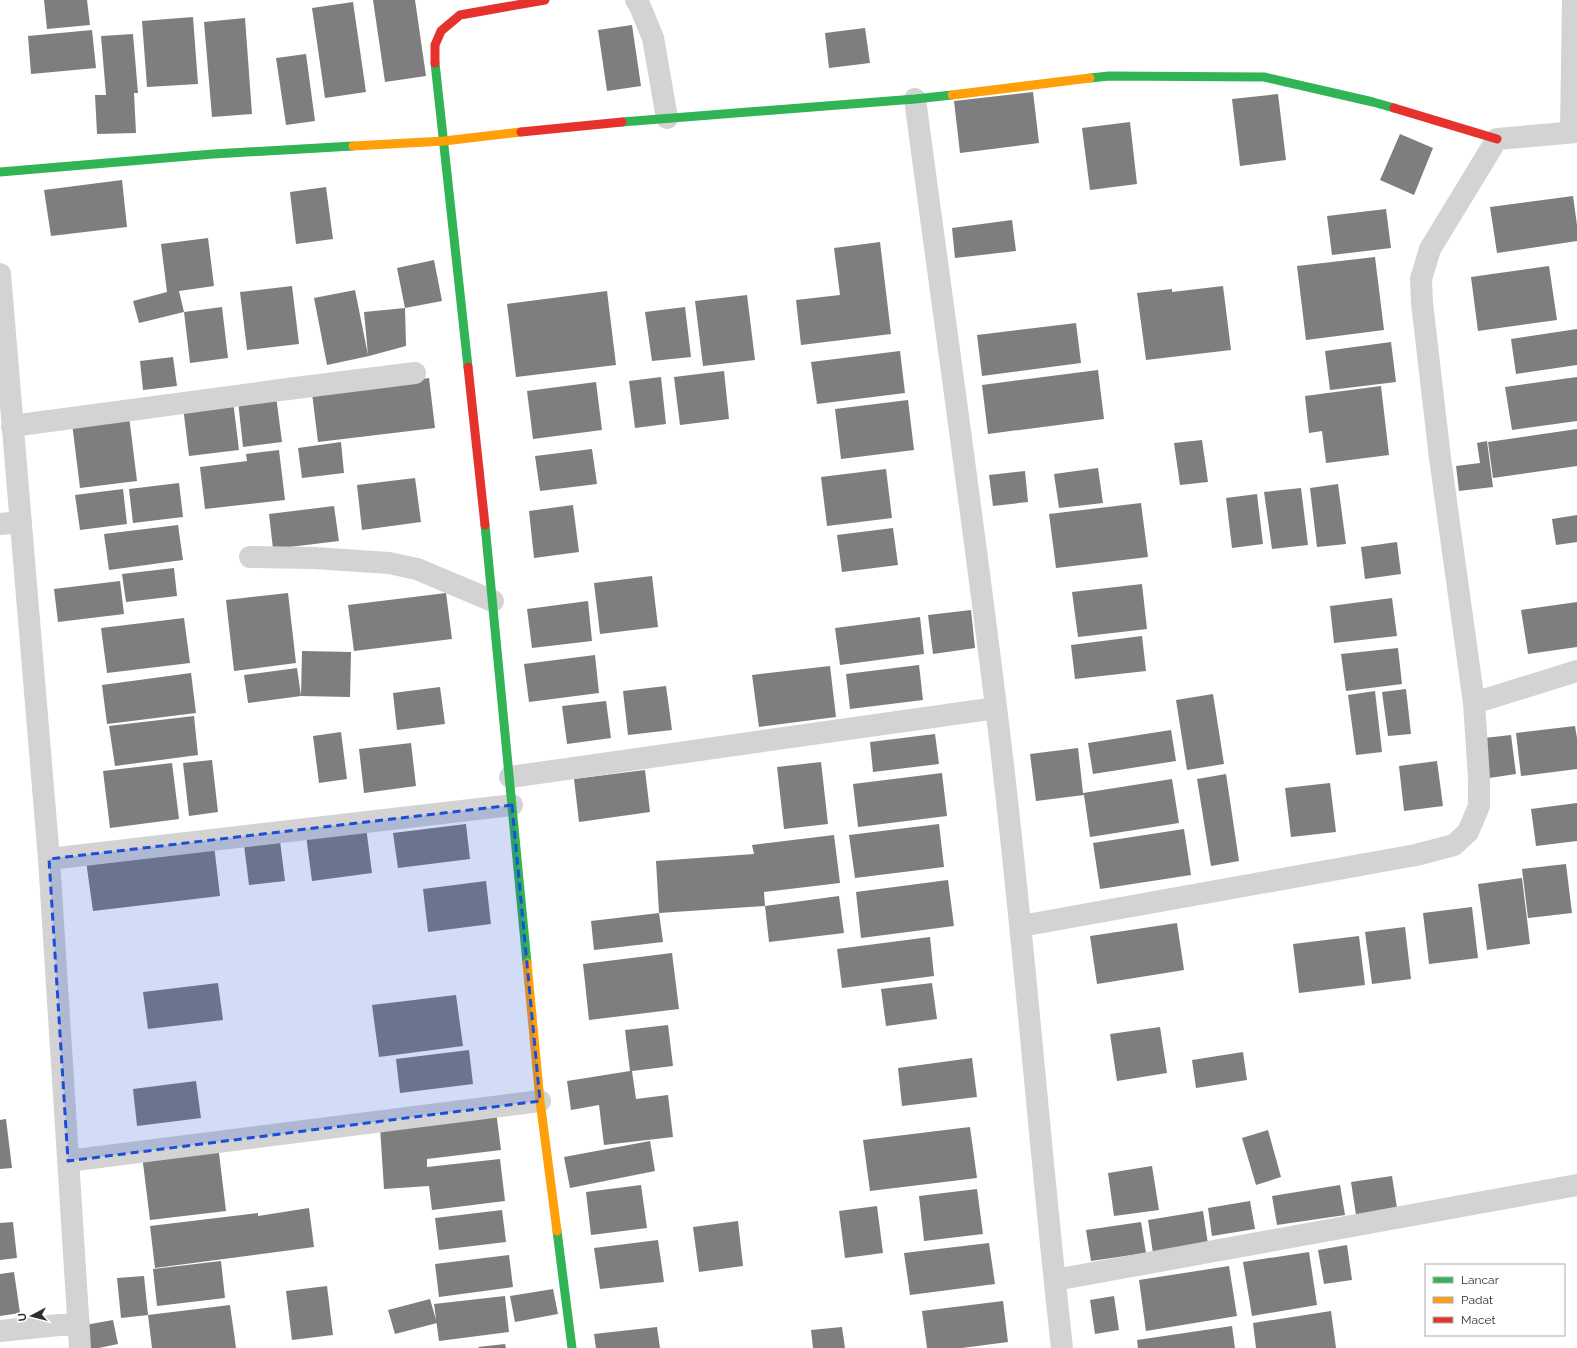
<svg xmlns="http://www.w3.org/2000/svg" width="1577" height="1348" viewBox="0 0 1577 1348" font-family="Raleway,sans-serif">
  <rect width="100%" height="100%" fill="#fff"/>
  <!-- building -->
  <path fill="#7e7e7e" d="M44,0h43l3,25 -43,4z
    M373,0h42l11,76 -41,6z
    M353,2l13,90 -41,6 -13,-90z
    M193,17l5,67 -51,3 -5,-66z
    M245,18l7,96 -40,3 -8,-95z
    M632,25l9,61 -34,5 -9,-61z
    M865,28l5,35 -41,5 -4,-35z
    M92,30l4,38 -65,6 -3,-38z
    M133,34l5,59h-4l2,40 -39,1 -2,-39h11l-5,-59z
    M306,54l9,67 -29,4 -10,-67z
    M1033,92l6,51 -79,10 -6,-52z
    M1278,94l8,66 -46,6 -8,-67z
    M1130,122l7,62 -47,6 -8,-62z
    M1400,134l33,14 -19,47 -34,-15z
    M122,180l5,47 -76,9 -7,-46z
    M326,187l7,52 -37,5 -6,-52z
    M1573,196l4,29v16l-80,12 -7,-46z
    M1386,209l5,39 -59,7 -5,-39z
    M1012,220l4,31 -61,7 -3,-30z
    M208,238l6,48 -35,5 5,21 -45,11 -6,-22 34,-9 -6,-48z
    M880,242l11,92 -90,11 -5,-45 44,-5 -6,-47z
    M1375,257l9,73 -78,10 -9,-74z
    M434,260l8,41 -37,7 -8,-40z
    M1549,266l8,54 -79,11 -7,-54z
    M292,286l7,58 -52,6 -7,-58z
    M1223,286l8,64 -85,10 -9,-67 35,-4v3z
    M355,290l13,65 -4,-43 41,-4 1,38 -37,10 -42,9 -13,-67z
    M607,291l9,74 -100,12 -9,-73z
    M747,295l8,65 -52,6 -8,-65z
    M222,307l6,51 -38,5 -6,-51z
    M685,307l6,50 -39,4 -7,-49z
    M1076,323l5,40 -99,13 -5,-41z
    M1577,329v36l-61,9 -5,-35z
    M1391,342l5,40 -66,8 -5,-39z
    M900,351l5,42 -88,11 -6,-42z
    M173,357l4,29 -34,4 -3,-29z
    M1098,370l6,49 -116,15 -6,-49z
    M724,371l5,48 -49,6 -6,-48z
    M661,377l5,47 -31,4 -6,-47z
    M1577,377v44l-65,9 -7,-43z
    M429,378l6,50 -117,14 -6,-49z
    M596,382l6,48 -69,9 -6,-48z
    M1381,386l8,69 -63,8 -4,-32 -13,2 -4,-37z
    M276,396l6,46 -39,5 -5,-46z
    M908,400l6,50 -73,9 -6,-50z
    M233,401l6,49 -50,6 -6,-49z
    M129,416l8,65 -57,7 -8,-65z
    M1577,429v37l-84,12 -5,-36z
    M1202,440l6,42 -28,3 -6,-42z
    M1487,441l6,46 -34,4 -3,-25 24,-3 -3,-20z
    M341,442l3,31 -42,5 -4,-30z
    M592,449l5,35 -57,7 -5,-35z
    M279,450l6,50 -80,9 -5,-42 47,-6 -1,-7z
    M1098,468l5,35 -44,5 -5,-34z
    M886,469l6,49 -65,8 -6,-49z
    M1025,471l3,31 -35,4 -4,-31z
    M415,478l6,44 -59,8 -5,-45z
    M179,483l4,34 -50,6 -4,-34z
    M1338,484l8,60 -29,3 -7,-59z
    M1301,488l7,57 -36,4 -8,-57z
    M123,489l4,35 -47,6 -5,-35z
    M1257,494l6,50 -31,4 -6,-50z
    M1141,503l7,54 -92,11 -7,-54z
    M573,505l6,47 -45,6 -5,-47z
    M334,506l5,35 -66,8 -4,-35z
    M1577,515v27l-21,3 -4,-26z
    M178,525l5,35 -74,10 -5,-36z
    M893,528l5,37 -56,7 -5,-37z
    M1397,542l4,32 -36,5 -4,-32z
    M174,568l3,28 -51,6 -4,-28z
    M652,576l6,51 -58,7 -6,-51z
    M120,581l4,33 -66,8 -4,-33z
    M1142,584l5,45 -69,8 -6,-45z
    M288,593l8,70 -62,8 -8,-71z
    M446,593l6,46 -98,12 -6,-46z
    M1392,598l5,38 -63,7 -4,-37z
    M588,601l4,40 -60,7 -5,-39z
    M1577,602v45l-49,7 -7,-44z
    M971,610l4,38 -42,6 -5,-39z
    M920,617l4,37 -84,11 -5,-37z
    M184,618l6,45 -83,10 -6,-45z
    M1142,636l4,35 -71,8 -4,-34z
    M1398,648l4,36 -56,7 -5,-37z
    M302,651l49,1 -1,45 -49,-1z
    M595,655l4,38 -70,9 -5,-38z
    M919,665l4,35 -73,9 -4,-35z
    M830,666l6,51 -77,10 -7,-52z
    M297,668l4,28 -53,7 -4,-28z
    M191,673l5,40 -89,11 -5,-39z
    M666,686l6,44 -44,5 -5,-44z
    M440,687l5,37 -48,6 -4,-37z
    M1406,689l5,45 -23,2 -6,-44z
    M1375,691l7,61 -26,3 -8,-60z
    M1213,694l11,70 -37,6 -11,-70z
    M606,701l5,37 -44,6 -5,-38z
    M194,716l4,39 -83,11 -6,-40z
    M1575,726l2,12v31l-56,7 -5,-43z
    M1171,730l5,31 -83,13 -5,-31z
    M341,732l6,47 -28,4 -6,-47z
    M935,734l4,30 -66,8 -3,-30z
    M1511,735l5,39 -27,4 -5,-40z
    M411,743l5,43 -52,7 -5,-44z
    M1078,748l5,45 89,-14 7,44 -89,14 -6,-42 -48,6 -6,-47z
    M212,760l6,52 -29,4 -6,-53z
    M1437,761l6,45 -39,5 -5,-45z
    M821,762l7,62 -44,5 -7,-62z
    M172,763l7,56 -69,9 -7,-57z
    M645,770l5,42 -71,10 -5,-43z
    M942,773l5,43 -89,11 -5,-43z
    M1226,774l13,87 -28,5 -14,-87z
    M1330,783l6,49 -45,5 -6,-49z
    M1577,803v38l-41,5 -5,-37z
    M466,824l4,35 -72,9 -5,-35z
    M939,824l5,43 -89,11 -6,-43z
    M366,827l6,46 -60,8 -6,-46z
    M1184,829l7,46 -91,14 -7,-46z
    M279,833l6,48 -36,4 -6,-48z
    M834,835l6,48 -76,9 1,14 -106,7 -3,-52 98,-7 -2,-9z
    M214,845l6,51 -127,15 -7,-50z
    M1566,864l6,49 -44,5 -6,-49z
    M1522,878l8,66 -43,6 -9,-66z
    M948,880l6,46 -93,12 -5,-46z
    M486,881l5,43 -63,8 -5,-43z
    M839,896l5,37 -75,9 -4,-36z
    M1472,907l6,51 -49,6 -6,-51z
    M659,913l4,29 -69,8 -3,-29z
    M1177,923l7,47 -87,14 -7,-48z
    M1405,927l6,52 -39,5 -7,-52z
    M1359,936l6,49 -66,8 -6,-49z
    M930,937l4,39 -92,12 -5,-39z
    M672,953l7,56 -90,11 -6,-56z
    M218,983l5,37 -75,9 -5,-37z
    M932,983l5,36 -51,7 -5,-37z
    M456,995l7,51 -84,11 -7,-52z
    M668,1025l5,41 -41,5 4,28 32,-4 5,42 -69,8 -5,-40 -28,5 -4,-29 63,-10 -5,-41z
    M1160,1027l7,46 -50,8 -7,-47z
    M469,1050l4,34 -73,9 -4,-34z
    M1243,1052l4,28 -51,8 -4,-28z
    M972,1058l5,39 -75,9 -4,-38z
    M196,1081l5,37 -64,8 -4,-37z
    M496,1111l5,39 -74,9v8l73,-8 5,42 -73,9 -3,-24 -45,3 -4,-62z
    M6,1119l6,49 -12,1v-49z
    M970,1127l7,51 -107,13 -7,-51z
    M1268,1130l13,47 -25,8 -14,-47z
    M650,1141l5,30 -85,17 -6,-31z
    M218,1145l8,66 -76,9 -8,-65z
    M1152,1166l7,44 -45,6 -6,-43z
    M1392,1176l5,32 -41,7 -5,-33z
    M641,1185l6,43 -56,7 -5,-43z
    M1340,1185l5,30 -68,10 -5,-29z
    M977,1189l6,45 -59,7 -5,-45z
    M1250,1201l5,28 -43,7 -4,-28z
    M877,1206l6,47 -38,5 -6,-47z
    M309,1208l5,39 -159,21 -5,-42 108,-13v3z
    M502,1210l4,32 -67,8 -4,-32z
    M1203,1211l5,33 -55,9 -5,-33z
    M738,1221l5,45 -44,6 -6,-45z
    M13,1222l4,36 -17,2v-37z
    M1141,1222l5,31 -55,8 -5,-31z
    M658,1240l6,42 -64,7 -6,-41z
    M989,1243l6,41 -85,11 -6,-42z
    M1347,1245l5,35 -28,4 -6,-34z
    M1309,1252l8,53 -65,11 -9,-54z
    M509,1255l4,32 -74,10 -4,-33z
    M221,1261l4,37 -68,8 -4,-37z
    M1229,1266l8,50 -91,15 -7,-51z
    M14,1272l6,41 -20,3v-42z
    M144,1276l4,39 -27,3 -4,-40z
    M327,1286l6,49 -41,5 -6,-49z
    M553,1289l5,25 -43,8 -5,-26z
    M505,1296l4,36 -70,9 -5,-37z
    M1114,1296l5,34 -24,4 -5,-34z
    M430,1299l7,24 -42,11 -7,-24z
    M1003,1301l5,41 -46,6h-35l-5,-37z
    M230,1305l6,43h-84l-4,-33z
    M1331,1311l5,37h-80l-3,-25z
    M113,1320l5,24 -19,4h-9l-5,-23z
    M1232,1326l3,22h-97l-1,-8z
    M657,1327l3,21h-64l-2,-14z
    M842,1327l3,21h-32l-2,-18z
    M505,1344l1,4h-27l-1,-1z"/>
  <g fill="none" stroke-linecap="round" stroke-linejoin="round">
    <!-- street -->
    <path stroke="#d3d3d3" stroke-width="22" d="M636,0l3,4 14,34 14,80
      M915,99c27,203 56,405 81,608 27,213 42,428 66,641
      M1571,132l2,-132
      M0,274l49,585 31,489
      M12,426l268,-36 135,-17
      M0,524l21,-2
      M250,557l64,1 75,5 28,6 76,32
      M1474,703l103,-32
      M510,777l486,-69
      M49,859l463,-54
      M1021,926l395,-71 38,-10 14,-13 11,-26v-28l-5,-75 -34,-245 -18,-155 -1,-24 9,-30 67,-110 80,-7
      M68,1161l472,-60
      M1055,1280l522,-95
      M0,1331l79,-8"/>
    <!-- fast -->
    <path stroke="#30b455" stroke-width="9" d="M435,63l33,304
      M1090,78l19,-2 155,1 109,25 21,6
      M622,122l293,-23 37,-4
      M0,172l213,-18 140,-8
      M485,525l42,438
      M557,1231l15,117"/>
    <!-- slow -->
    <path stroke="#ff9f0a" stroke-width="9" d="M952,95l138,-17
      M353,146l91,-5 77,-9
      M527,963l13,138 17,130"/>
    <!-- jam -->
    <path stroke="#e5322d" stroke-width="9" d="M435,63v-18l6,-14 19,-16 85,-15
      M1394,108l103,31
      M521,132l101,-10
      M468,367l17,158"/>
  </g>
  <!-- marked area -->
  <path fill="#1d4ed8" fill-opacity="0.2" stroke="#1d4ed8" stroke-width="3" stroke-dasharray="8 5" stroke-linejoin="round" d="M512,805l28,296 -472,60 -19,-302z"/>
  <!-- legend -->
  <rect x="1425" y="1264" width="140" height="72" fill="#ffffff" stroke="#ababab"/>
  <rect x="1433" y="1277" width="20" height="6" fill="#30b455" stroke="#ababab"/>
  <text x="1461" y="1284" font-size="12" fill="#2e2e2e">Lancar</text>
  <rect x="1433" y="1297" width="20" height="6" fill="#ff9f0a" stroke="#ababab"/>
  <text x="1461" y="1304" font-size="12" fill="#2e2e2e">Padat</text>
  <rect x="1433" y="1317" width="20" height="6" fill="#e5322d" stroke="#ababab"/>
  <text x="1461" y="1324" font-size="12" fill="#2e2e2e">Macet</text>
  <!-- north arrow -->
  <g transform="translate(32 1316) rotate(263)" stroke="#ffffff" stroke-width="3" paint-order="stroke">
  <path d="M0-3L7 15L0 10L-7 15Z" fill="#2e2e2e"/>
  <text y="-6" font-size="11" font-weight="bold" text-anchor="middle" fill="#2e2e2e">U</text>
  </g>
</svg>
